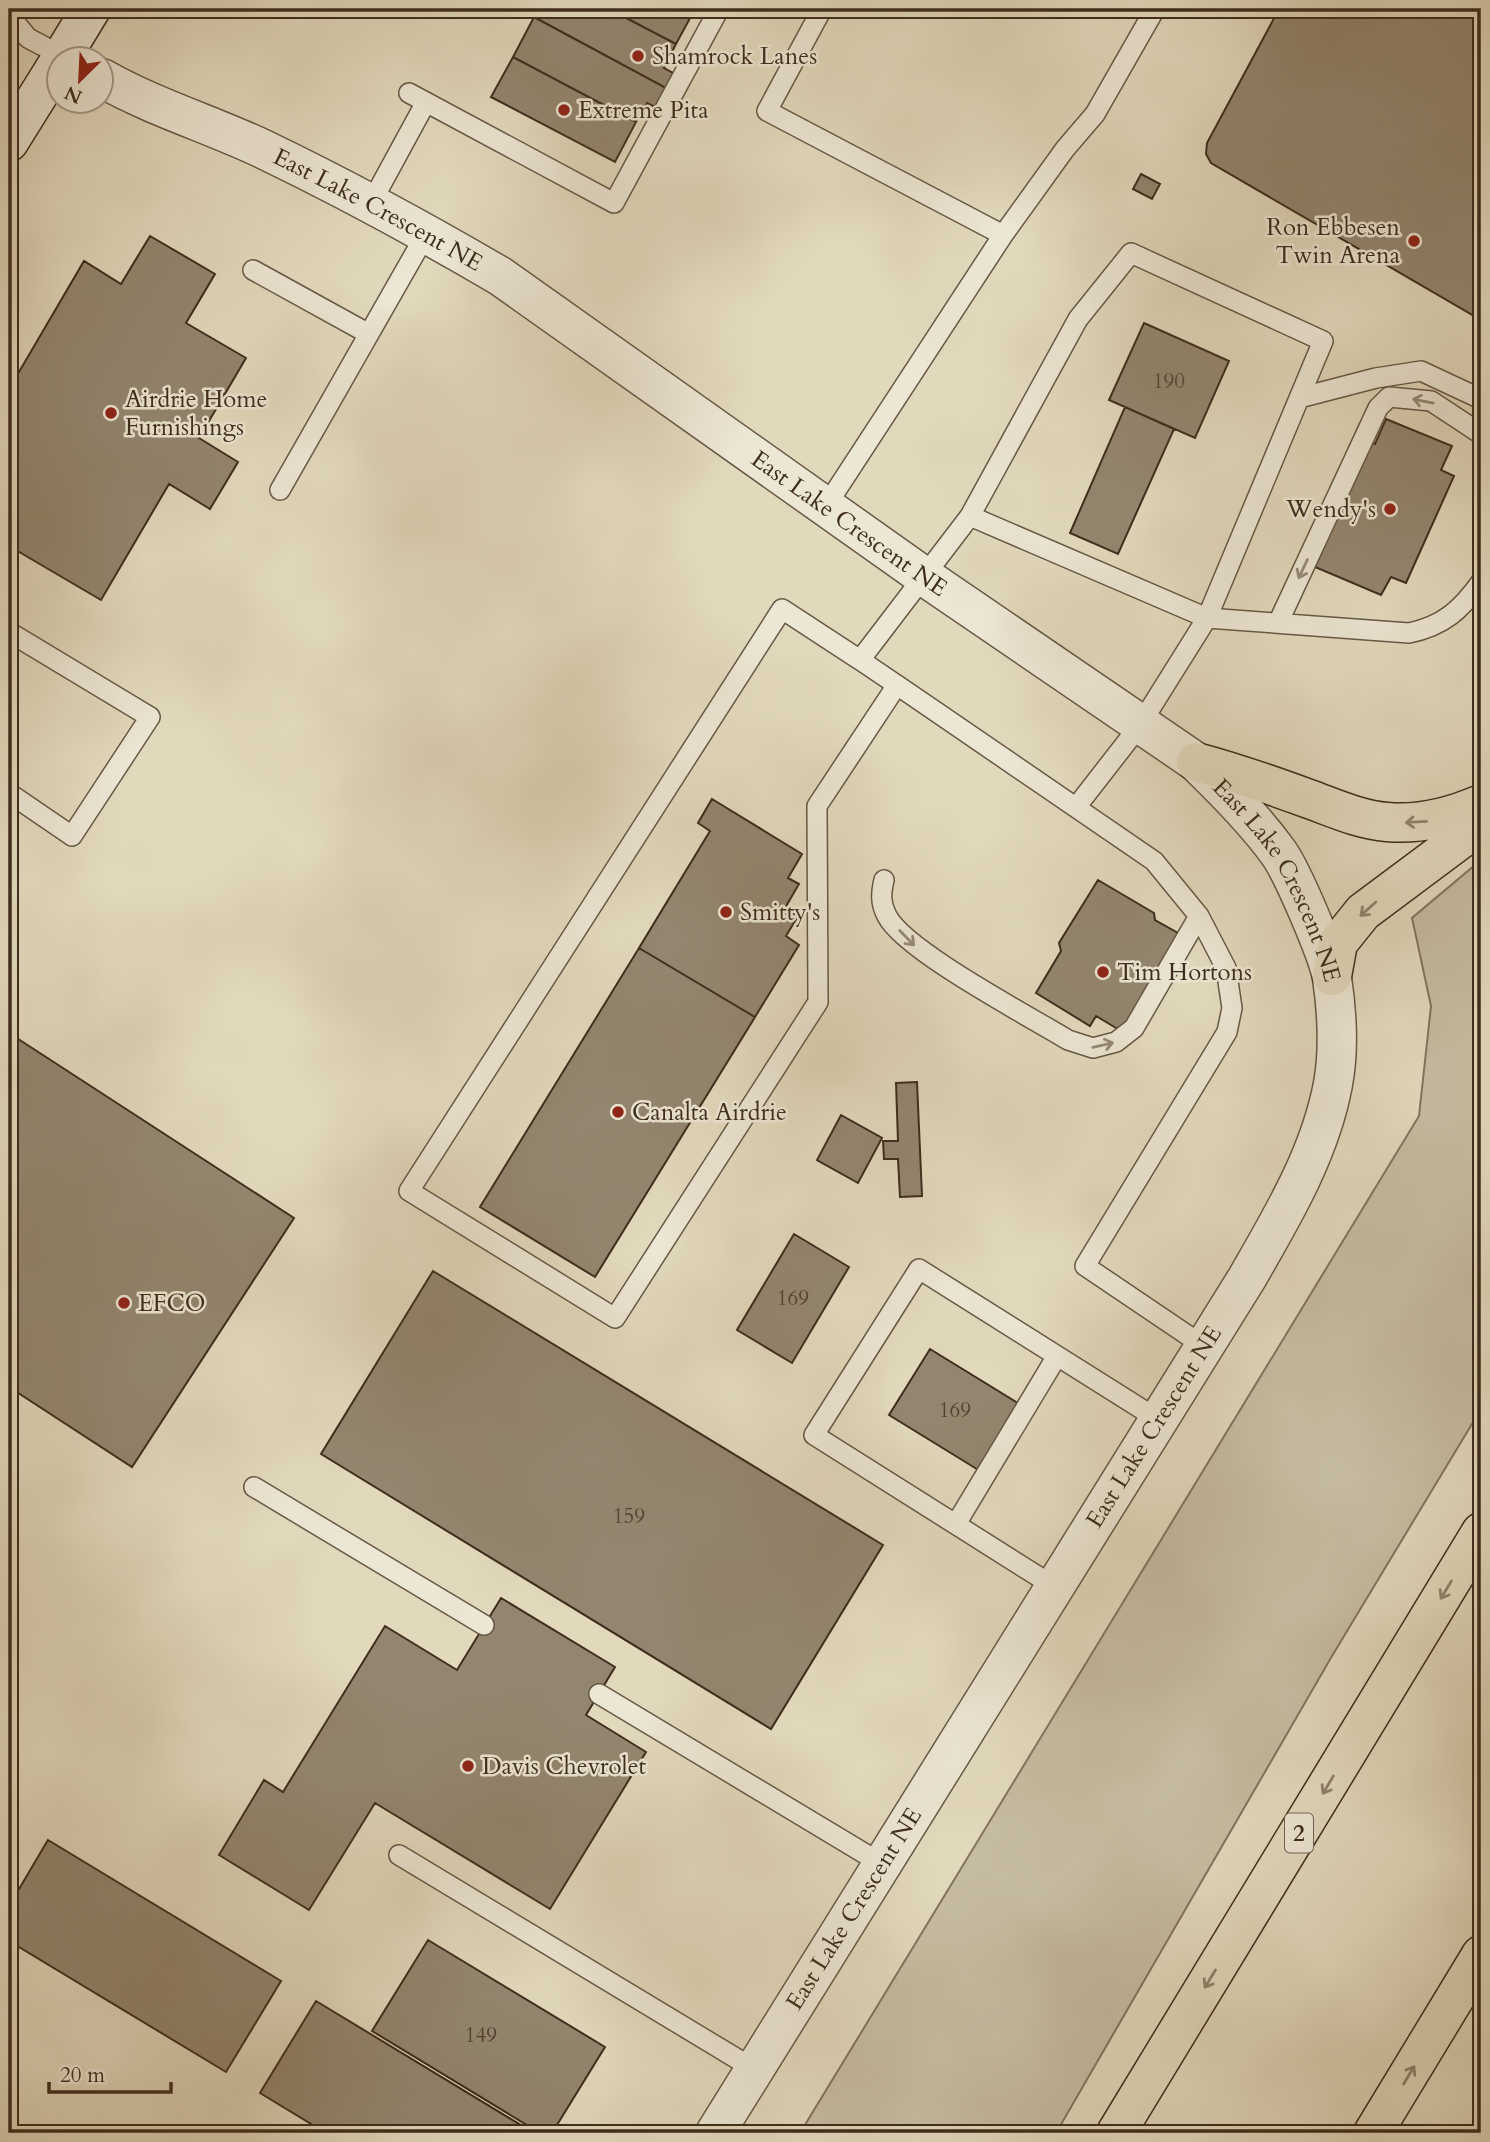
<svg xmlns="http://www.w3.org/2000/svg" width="1490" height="2142" viewBox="0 0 1490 2142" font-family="Cardo,serif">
  <rect width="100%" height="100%" fill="#e2d9bd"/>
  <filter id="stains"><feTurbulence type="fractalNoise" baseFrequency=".00286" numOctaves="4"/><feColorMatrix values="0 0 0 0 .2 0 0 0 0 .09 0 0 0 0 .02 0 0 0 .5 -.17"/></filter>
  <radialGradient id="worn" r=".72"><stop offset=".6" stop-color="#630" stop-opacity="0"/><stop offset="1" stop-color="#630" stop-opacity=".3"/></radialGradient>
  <!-- green -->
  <path fill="#c6bca2" stroke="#827460" stroke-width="2" d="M1481,860v549l-149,247 -276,477h-256l619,-1017 12,-110 -19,-88z"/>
  <!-- building -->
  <path fill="#938670" stroke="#3e2d1d" stroke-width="2" d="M538,9h71l67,35 -12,24 9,5 -7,15 -132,-71z
    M609,9h86l-19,35z
    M1279,9h202v311l-270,-157 -5,-9 1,-11z
    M534,17l132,71 -11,19 -8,-4 -11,19 -123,-65z
    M513,57l123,65 -21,40 -124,-65z
    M1141,174l19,10 -8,15 -19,-10z
    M150,236l65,38 -29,49 60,35 -47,80 39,24 -28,47 -41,-25 -68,116 -92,-54v-157l75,-128 37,23z
    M1144,323l85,38 -34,77 -86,-38z
    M1125,407l49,22 -56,125 -48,-21z
    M1386,419l66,27 -11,24 13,6 -48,107 -15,-6 -10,18 -66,-28 54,-125 6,2z
    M712,799l90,55 -14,24 11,6 -14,24 13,8 -12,20 13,9 -44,72 -116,-69 71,-117 -12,-8z
    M1098,880l56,33 1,7 25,14 -59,97 -25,-15 -6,10 -54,-33 25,-42 -2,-8z
    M639,948l116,69 -160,260 -115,-70z
    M9,1033l285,185 -162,249 -123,-80z
    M917,1082l5,114 -22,1 -2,-38h-14l-1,-18h15l-2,-58z
    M841,1115l41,23 -24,45 -41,-23z
    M794,1234l55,33 -57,96 -55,-33z
    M433,1271l450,274 -112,184 -450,-275z
    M930,1349l91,56 -41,66 -91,-56z
    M501,1598l114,69 -29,48 60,37 -96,157 -175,-106 -66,107 -90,-55 45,-75 19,12 102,-166 72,44z
    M48,1840l233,141 -55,91 -217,-131v-35z
    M428,1940l177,107 -53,86h-12l-168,-102z
    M316,2001l218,132h-208l-66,-40z"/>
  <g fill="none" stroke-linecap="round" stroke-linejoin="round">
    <!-- service casing -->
    <g stroke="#675845" stroke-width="22">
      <path id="service" d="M822,9l-55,102 236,124 -177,271
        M9,15l19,23 34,18
        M409,93l205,110 105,-194
        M370,205l56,-103
        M1003,235l62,-86 30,-35 60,-105
        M253,270l116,64
        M1299,398l77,-20 45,-7 60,28
        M280,490l146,-256
        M1278,623l100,-215 11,-11 42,4 50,33
        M9,632l141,85 -78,119 -63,-43
        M860,660l37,25 -80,121 1,196 -203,316 -206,-127 373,-582 78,51 110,-144 108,-197 53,-66 192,88 -116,277 -237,-102
        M897,685l257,176 45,55 27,52 6,40 -5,24 -142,234 120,81
        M1077,806l63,-81 67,-107 202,15c34,-7 52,-23 72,-51
        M884,880c-3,13 -4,23 3,36 18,35 142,100 181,124l25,8 23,-6 18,-14 65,-112
        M254,1487l230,138
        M956,1524l101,-168
        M1055,1587l-241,-152 105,-166 240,151
        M599,1694l283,170
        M399,1855l355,214"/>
    </g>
    <!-- tertiary casing -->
    <g stroke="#675845" stroke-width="41">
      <g id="tertiary">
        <path id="s1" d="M102,78c51,29 108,46 161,71 81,39 160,82 237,127l422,299 274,187c29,28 58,57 82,90 14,19 50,103 54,126 5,33 7,74 1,106 -13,70 -51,133 -86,194l-532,855"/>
      </g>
    </g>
    <!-- secondary casing -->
    <g stroke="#3e2d1d" stroke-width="41">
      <path id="secondary" d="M60,60l31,-51
        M9,142l51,-82"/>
    </g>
    <!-- motorway casing -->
    <g stroke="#3e2d1d" stroke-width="41">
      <path id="motorway" d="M1196,762c38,10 75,23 113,37 25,9 51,21 78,23 33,3 64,-5 94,-18
        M1332,976l6,-33 25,-31 118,-88
        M1116,2133l365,-601
        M1373,2133l108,-178"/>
    </g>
    <!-- service -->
    <use href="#service" stroke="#ece6d4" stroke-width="19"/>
    <!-- tertiary -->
    <use href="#tertiary" stroke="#ece6d4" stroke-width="38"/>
    <!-- secondary -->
    <use href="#secondary" stroke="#ece6d4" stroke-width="38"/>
    <!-- motorway -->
    <use href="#motorway" stroke="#e2d9bd" stroke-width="38"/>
  </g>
  <!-- one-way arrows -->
  <defs><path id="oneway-shaft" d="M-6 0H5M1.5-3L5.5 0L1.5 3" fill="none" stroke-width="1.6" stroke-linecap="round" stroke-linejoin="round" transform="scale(1.75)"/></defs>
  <g stroke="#958a78">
    <use href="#oneway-shaft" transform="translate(1423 401) rotate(-169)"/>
    <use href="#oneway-shaft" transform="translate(1303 569) rotate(115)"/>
    <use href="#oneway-shaft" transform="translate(907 938) rotate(46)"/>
    <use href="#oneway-shaft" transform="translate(1103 1045) rotate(-13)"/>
  </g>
  <g stroke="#90836d">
    <use href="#oneway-shaft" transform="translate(1416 822) rotate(177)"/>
    <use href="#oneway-shaft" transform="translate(1368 909) rotate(138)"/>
    <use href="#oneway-shaft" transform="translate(1446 1590) rotate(121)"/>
    <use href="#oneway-shaft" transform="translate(1328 1785) rotate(121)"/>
    <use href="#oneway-shaft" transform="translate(1210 1979) rotate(121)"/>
    <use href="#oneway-shaft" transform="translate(1409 2075) rotate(-59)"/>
  </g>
  <!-- markers -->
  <g fill="#8f2418" stroke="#ece6d4" stroke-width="2.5">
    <circle cx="638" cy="56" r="7"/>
    <circle cx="564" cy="110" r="7"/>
    <circle cx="1414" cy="241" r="7"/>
    <circle cx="111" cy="413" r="7"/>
    <circle cx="1390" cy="509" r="7"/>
    <circle cx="726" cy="912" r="7"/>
    <circle cx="1103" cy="972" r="7"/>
    <circle cx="618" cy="1112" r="7"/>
    <circle cx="124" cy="1303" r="7"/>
    <circle cx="468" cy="1766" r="7"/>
  </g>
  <g text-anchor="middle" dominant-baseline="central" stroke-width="5" stroke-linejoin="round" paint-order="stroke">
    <!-- number labels -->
    <g font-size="21" fill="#534332">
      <text x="1169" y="381">190</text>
      <text x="793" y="1298">169</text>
      <text x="955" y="1410">169</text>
      <text x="629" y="1516">159</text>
      <text x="481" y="2035">149</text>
    </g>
    <!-- shield labels -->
    <rect fill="#ece6d4" stroke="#726454" stroke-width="2" x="1285" y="1813.5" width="28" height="39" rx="5"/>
    <g font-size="23" font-weight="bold" fill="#3e2d1d">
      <text x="1299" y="1833">2</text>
    </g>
    <!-- poi labels -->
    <g font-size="24" fill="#3e2d1d" stroke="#ece6d4" text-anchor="start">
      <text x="652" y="56">Shamrock Lanes</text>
      <text x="578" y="110">Extreme Pita</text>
      <text x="1400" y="227" text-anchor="end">Ron Ebbesen<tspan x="1400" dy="28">Twin Arena</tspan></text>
      <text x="125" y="399">Airdrie Home<tspan x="125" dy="28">Furnishings</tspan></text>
      <text x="1376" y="509" text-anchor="end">Wendy's</text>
      <text x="740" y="912">Smitty's</text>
      <text x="1117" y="972">Tim Hortons</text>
      <text x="632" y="1112">Canalta Airdrie</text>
      <text x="138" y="1303">EFCO</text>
      <text x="482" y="1766">Davis Chevrolet</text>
    </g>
    <!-- street labels -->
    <g font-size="24" fill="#3e2d1d" stroke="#ece6d4">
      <text stroke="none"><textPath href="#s1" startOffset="306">East Lake Crescent NE</textPath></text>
      <text stroke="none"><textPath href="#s1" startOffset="873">East Lake Crescent NE</textPath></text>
      <text stroke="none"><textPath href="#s1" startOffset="1440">East Lake Crescent NE</textPath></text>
      <text transform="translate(1154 1427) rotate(-58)">East Lake Crescent NE</text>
      <text transform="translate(854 1909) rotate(-58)">East Lake Crescent NE</text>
    </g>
  </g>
  <!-- margin -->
  <rect width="1490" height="2142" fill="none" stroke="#e2d9bd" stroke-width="35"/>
  <rect x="10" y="10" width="1469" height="2121" fill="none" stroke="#3e2d1d" stroke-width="3.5"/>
  <rect x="18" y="18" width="1455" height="2107" fill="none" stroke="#3e2d1d" stroke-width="2"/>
  <!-- north arrow -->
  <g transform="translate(80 80) rotate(204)"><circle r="33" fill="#ece6d4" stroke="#a69c8b" stroke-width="2"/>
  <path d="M0-5L12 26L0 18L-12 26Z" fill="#8f2418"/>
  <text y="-10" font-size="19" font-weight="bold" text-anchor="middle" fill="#3e2d1d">N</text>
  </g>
  <!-- scale -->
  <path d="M49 2082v10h122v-10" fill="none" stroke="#3e2d1d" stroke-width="3.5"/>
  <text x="60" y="2082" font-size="21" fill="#3e2d1d" stroke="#ece6d4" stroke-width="5" paint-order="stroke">20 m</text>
  <rect width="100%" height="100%" filter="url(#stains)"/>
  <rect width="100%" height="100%" fill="url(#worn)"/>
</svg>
